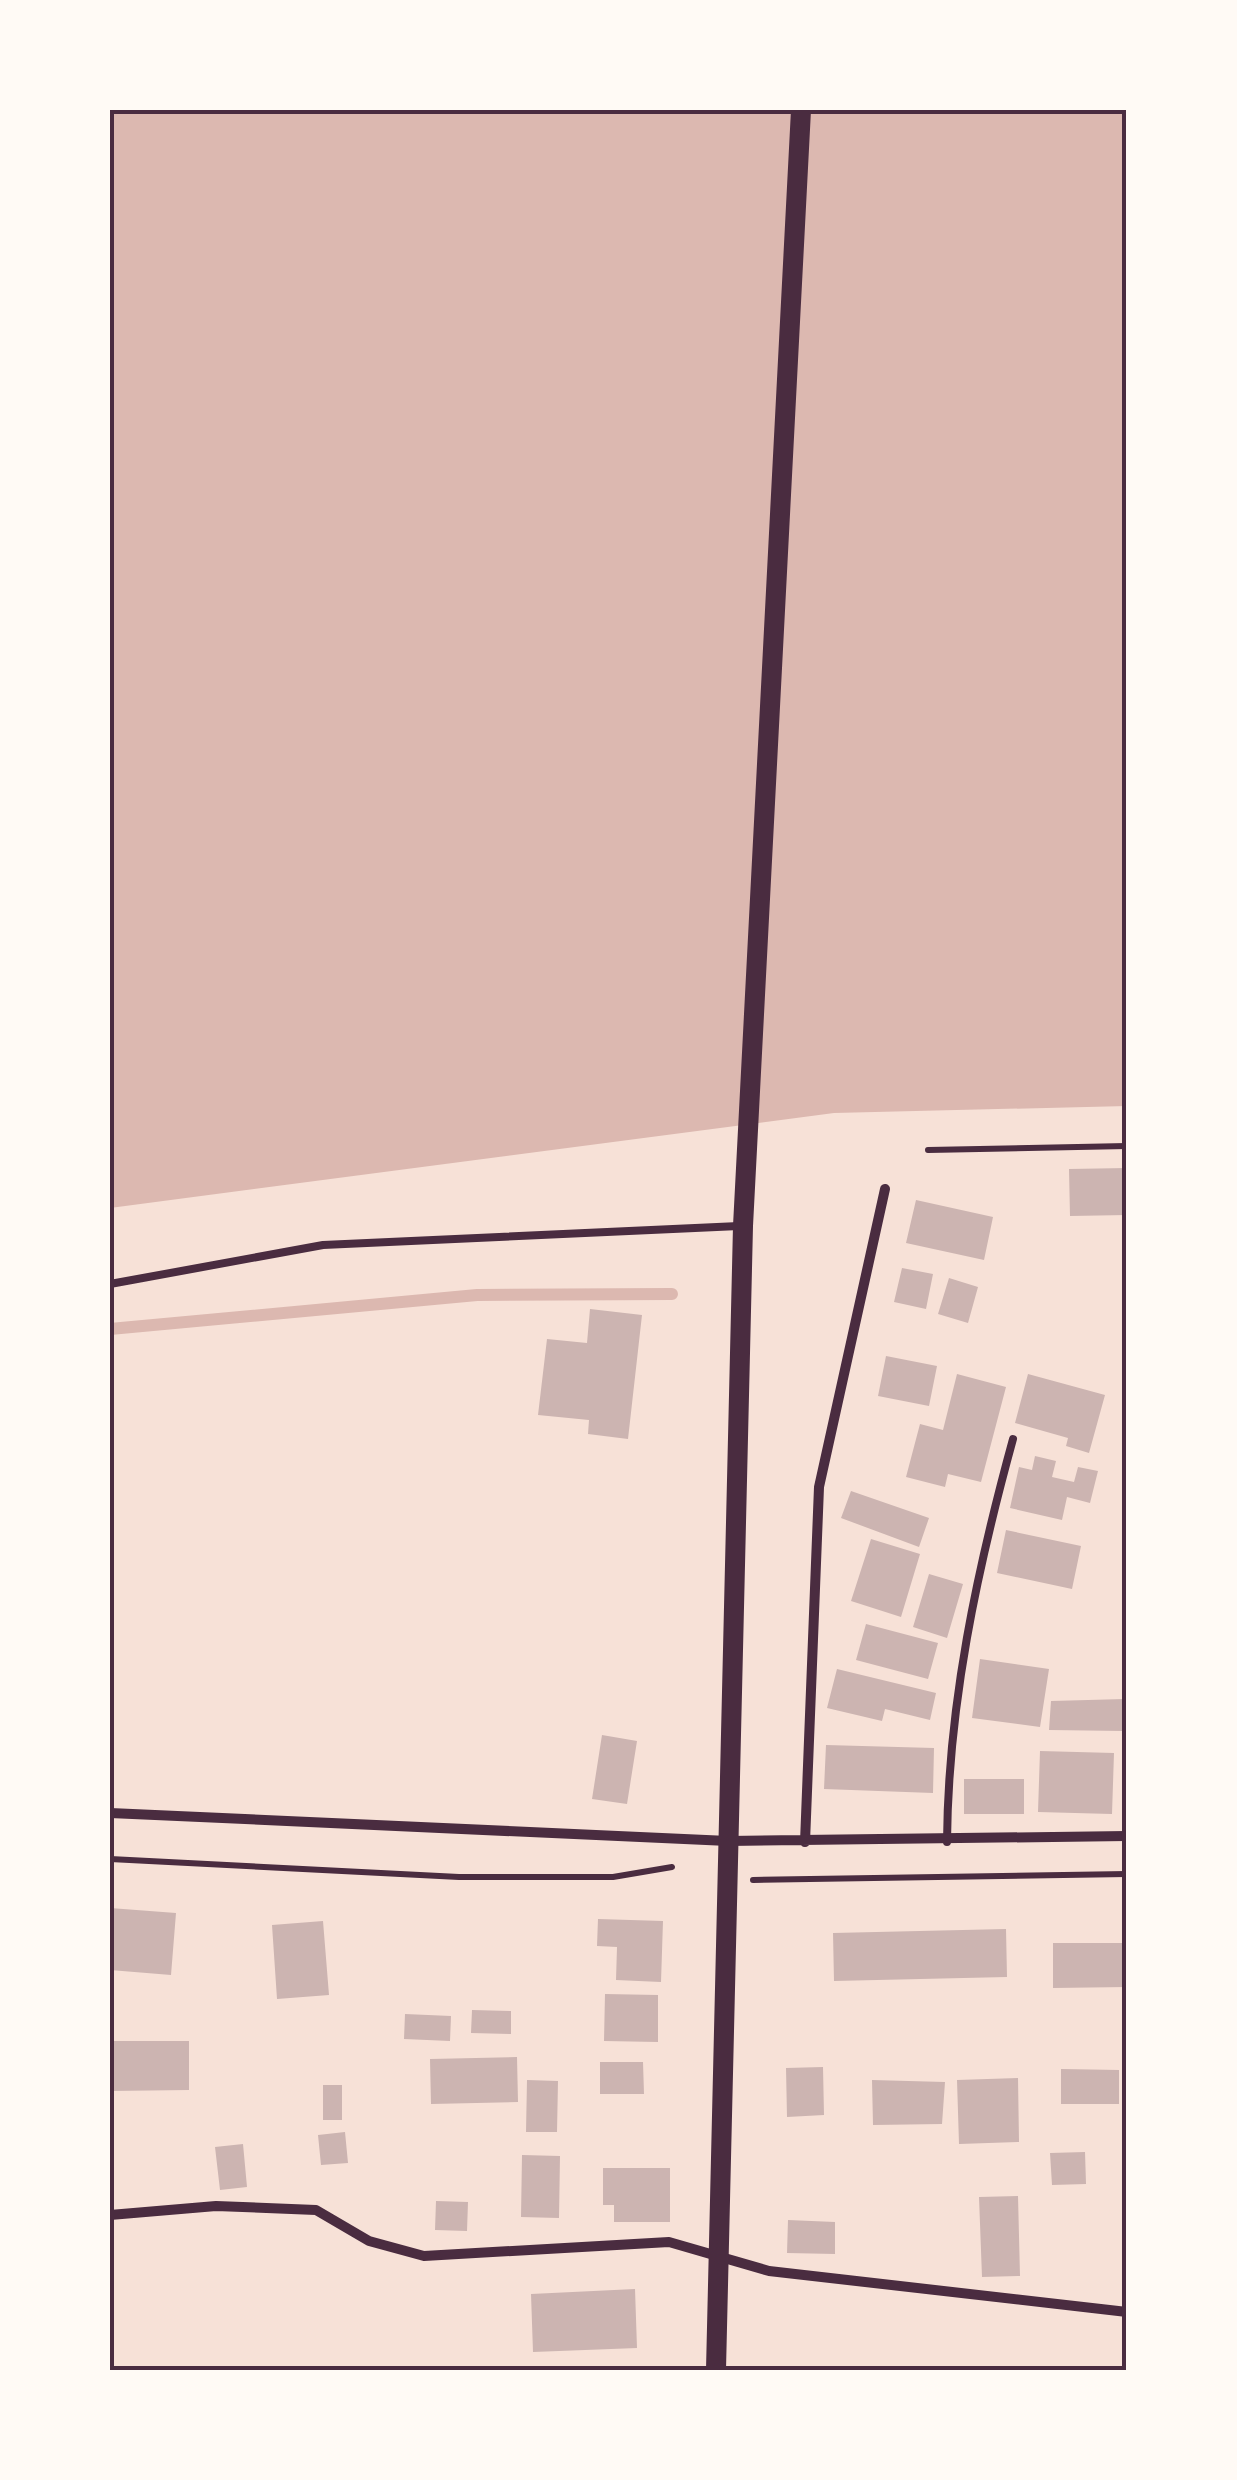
<svg xmlns="http://www.w3.org/2000/svg" width="1237" height="2480" viewBox="0 0 1237 2480" font-family="'Nunito Sans',sans-serif">
  <rect width="100%" height="100%" fill="#f7e1d7"/>
  <!-- water -->
  <path fill="#dcb8b0" d="M110,110h1017v996l-293,7 -724,95z"/>
  <g fill="none" stroke-linecap="round" stroke-linejoin="round">
    <!-- stream -->
    <path stroke="#dcb8b0" stroke-width="12" d="M110,1329l367,-34 195,-1"/>
  </g>
  <!-- building -->
  <path fill="#ccb4b1" d="M1127,1168v47l-57,1 -1,-47z
    M916,1200l77,17 -9,43 -78,-17z
    M902,1268l31,6 -7,35 -32,-7z
    M949,1278l29,9 -10,36 -30,-9z
    M590,1309l52,6 -14,124 -40,-5 1,-14 -51,-5 9,-76 40,4z
    M886,1356l51,10 -8,40 -51,-10z
    M957,1374l49,13 -25,95 -33,-8 -3,13 -39,-10 14,-53 23,6z
    M1028,1374l77,21 -16,58 -23,-7 2,-8 -53,-15z
    M1035,1456l21,5 -4,16 22,5 4,-15 20,4 -8,32 -23,-6 -5,23 -52,-12 9,-41 13,3z
    M851,1491l78,27 -10,29 -78,-29z
    M1006,1530l75,16 -9,43 -75,-16z
    M871,1539l49,15 -19,63 -50,-16z
    M929,1574l34,10 -16,54 -34,-11z
    M866,1624l72,19 -10,36 -72,-19z
    M980,1659l69,10 -9,58 -68,-9z
    M837,1669l99,24 -6,27 -45,-11 -3,12 -55,-13z
    M1125,1699l-1,32 -75,-1 2,-29z
    M602,1735l35,6 -10,63 -35,-5z
    M826,1745l108,3 -1,45 -109,-4z
    M1040,1751l74,2 -2,61 -74,-2z
    M964,1779h60v35h-60z
    M110,1908l66,5 -5,62 -61,-5z
    M598,1919l65,2 -2,61 -45,-2 1,-33 -20,-1z
    M323,1921l6,74 -52,4 -5,-74z
    M1006,1929l1,48 -173,4 -1,-48z
    M1053,1943h74v44l-74,1z
    M605,1994l53,1v47l-54,-1z
    M472,2010l39,1v23l-40,-1z
    M405,2014l46,2 -1,25 -46,-2z
    M110,2041h79v49l-79,1z
    M517,2057l1,45 -87,2 -1,-45z
    M600,2062h43l1,32h-44z
    M823,2067l1,48 -37,2 -1,-49z
    M1061,2069l58,1v34h-58z
    M1018,2078l1,64 -60,2 -2,-64z
    M527,2080l31,1 -1,51h-31z
    M872,2080l73,2 -3,42 -69,1z
    M323,2085h19v35h-19z
    M345,2132l3,31 -27,2 -3,-30z
    M243,2144l4,43 -27,3 -5,-43z
    M1085,2152l1,32 -34,1 -2,-32z
    M522,2155l38,1 -1,62 -38,-1z
    M603,2168h67v54h-56v-17h-11z
    M1018,2196l2,80 -38,1 -3,-80z
    M436,2201l32,1 -1,29 -32,-1z
    M788,2220l47,2v32l-48,-1z
    M635,2289l2,59 -104,4 -2,-58z"/>
  <g fill="none" stroke-linecap="round" stroke-linejoin="round">
    <!-- path -->
    <path stroke="#4a2c40" stroke-width="6" d="M928,1150l199,-4
      M110,1859l349,18h154l59,-10
      M753,1880l374,-6"/>
    <!-- service -->
    <path stroke="#4a2c40" stroke-width="8" d="M110,1284l213,-39 416,-19
      M947,1842c1,-137 30,-272 66,-403"/>
    <!-- minor -->
    <path stroke="#4a2c40" stroke-width="10" d="M110,1813l618,28 399,-5
      M805,1842l14,-355 66,-298
      M110,2215l106,-9 100,4 53,31 55,15 245,-14 100,29 358,41"/>
    <!-- secondary -->
    <path stroke="#4a2c40" stroke-width="20" d="M716,2370l27,-1144 58,-1116"/>
  </g>
  <!-- border -->
  <rect width="1237" height="2480" fill="none" stroke="#fffaf5" stroke-width="225"/>
  <rect x="112" y="112" width="1012" height="2256" fill="none" stroke="#4a2c40" stroke-width="4"/>
</svg>
